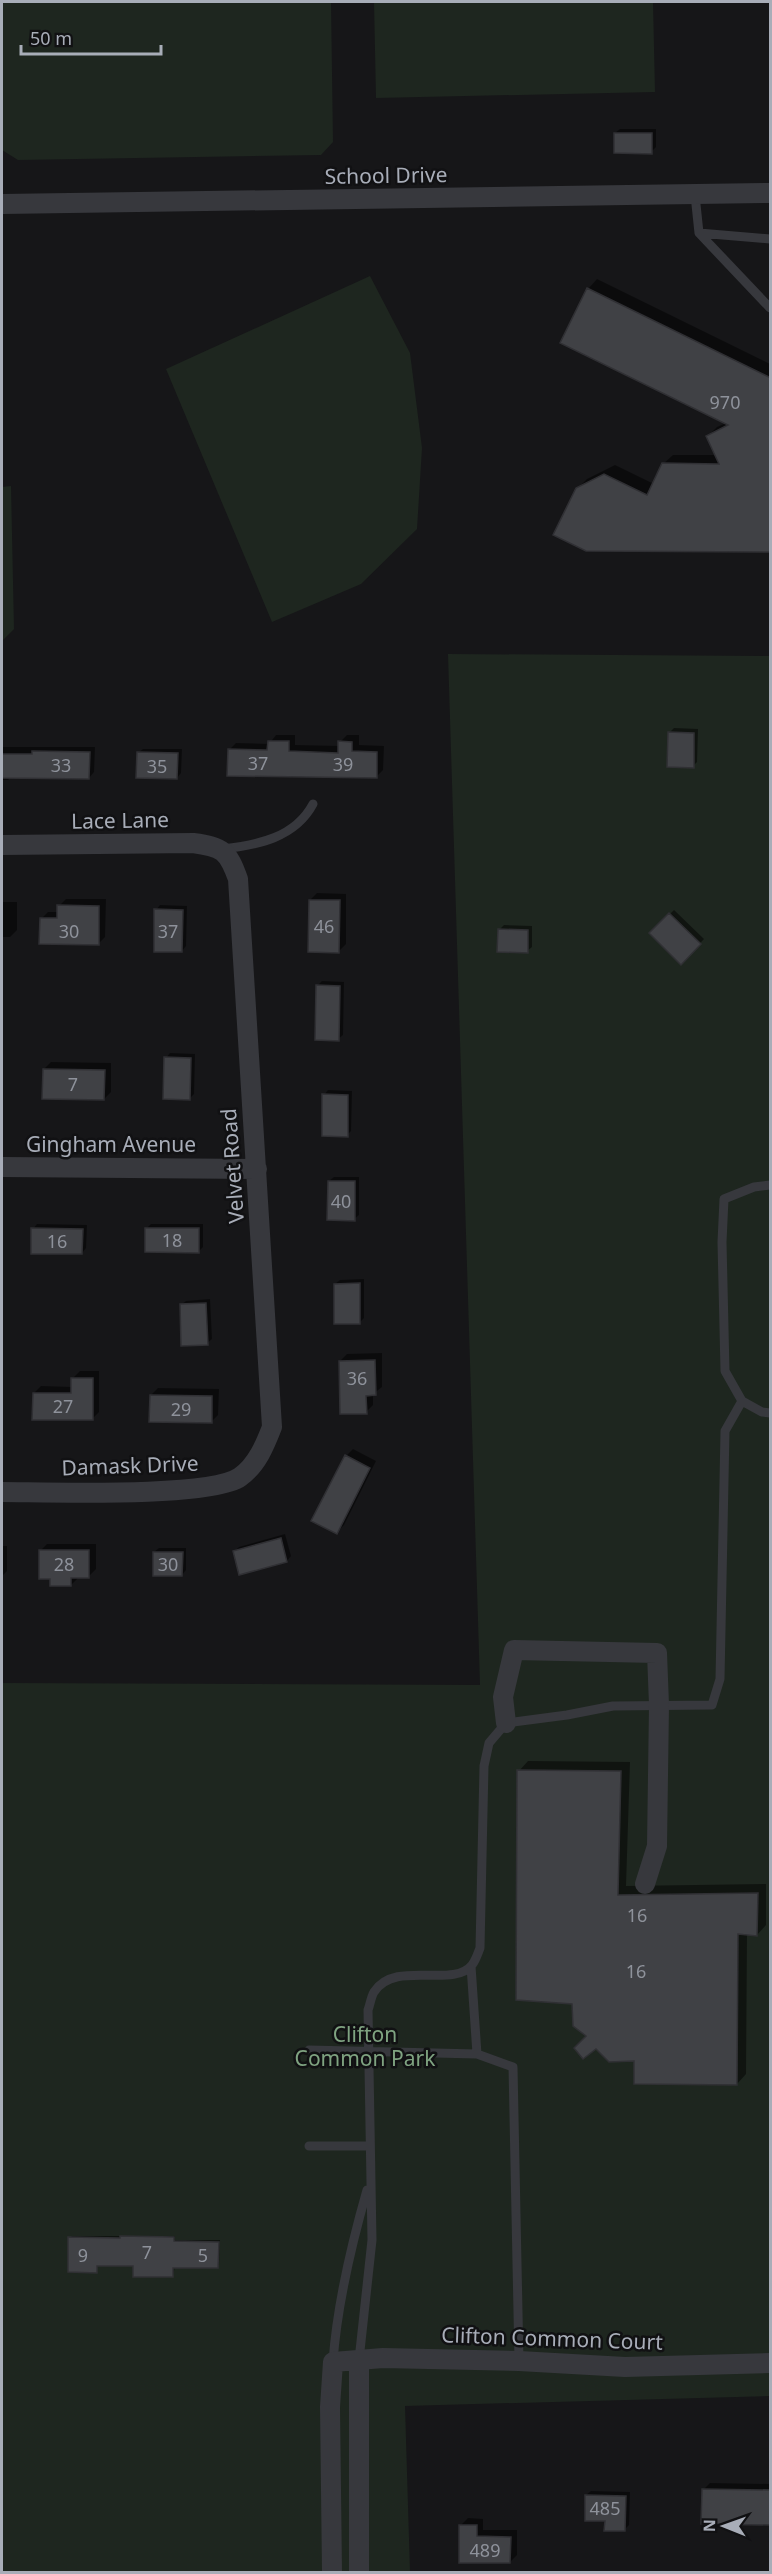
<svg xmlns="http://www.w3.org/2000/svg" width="772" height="2574" viewBox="0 0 772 2574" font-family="'Noto Sans',sans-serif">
  <rect width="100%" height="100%" fill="#161618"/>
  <!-- green -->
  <path fill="#1e261f" d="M2,2h329l2,140 -12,13 -303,5 -16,-10z
    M374,2h279l2,90 -279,6z
    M370,276l40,77 12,95 -5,81 -56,55 -89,38 -106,-253z
    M11,486l3,143 -12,12v-154z
    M448,654l322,2v1740l-365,10 5,166h-408v-889l478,2z"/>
  <!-- shadow -->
  <path fill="#0007" d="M620,129h36v18l-5,5 -36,-19z
    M597,279l173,85v187l-193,-62 10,-10 28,-14 39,19 9,-20 10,-9h43l-9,-18 10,-10 9,-4 -138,-134z
    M674,728l24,1 -1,33 -4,4 -24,-33z
    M276,735h19v10l45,1v-4l7,-7h12v10l25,1 -1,24 -7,7 -147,-27 7,-7 33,1z
    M2,747h93l-1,25 -5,6 -77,-2 -4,4h-6z
    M143,749h39l-1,24 -4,5 -39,-25z
    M317,893l29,1v50l-7,7 -29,-51z
    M66,899h40l-1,38 -7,7 -57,-25 7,-7h11v-6z
    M2,902h15v28l-7,7h-8z
    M160,905l27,1 -1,40 -4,5 -26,-41z
    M674,910l30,29 -23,24 -30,-30z
    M504,925l28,1v21l-5,4 -28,-21z
    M322,981l22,1 -1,53 -5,4 -21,-53z
    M170,1053l25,1 -1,40 -4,4 -24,-40z
    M51,1062l60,1v29l-7,7 -60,-30z
    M328,1090l24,1 -1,40 -4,4 -23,-40z
    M334,1177h25v38l-5,4 -25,-38z
    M37,1224l50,1 -1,23 -4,5 -49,-24z
    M151,1224h52v23l-5,5 -51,-24z
    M364,1279v39l-4,4 -25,-38 5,-4z
    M210,1299l2,40 -5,4 -26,-38 5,-4z
    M382,1353v34l-9,7v11l-7,7 -26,-51 7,-7z
    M80,1371h19v41l-7,7 -58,-26 7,-7 31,1 1,-9z
    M158,1388l61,1 -1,26 -7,7 -60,-27z
    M353,1449l23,12 -32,64 -7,7 9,-76z
    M285,1534l6,22 -4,5 -53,-9 5,-5z
    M47,1544h49v25l-7,7 -11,2 -7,7 -19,-8 -12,-26z
    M2,1546h5v25l-5,5z
    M159,1548h27v22l-4,5 -28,-23z
    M528,1761l102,1 -4,124 140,-2v41l-9,10 -10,-1 -1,140 -9,10 -102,-24 -47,-24 -14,-34 -55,-231z
    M72,2236h103v4h45l-1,25 -44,1 -2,10 -38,-11 -37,-1 -2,7 -26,-33z
    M710,2483l60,1v39l-67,-33z
    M591,2491l39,1 -1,33 -5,5 -18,-10 -20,-25z
    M468,2518l15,1v11h34v25l-7,7 -49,-37z"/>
  <!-- building -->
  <path fill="#404145" stroke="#303034" stroke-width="1.5" d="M614,133h38v21l-38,-1z
    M587,288l184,90v174l-185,-1 -33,-16 23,-47 28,-14 43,21 15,-32 57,1 -13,-28 22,-11 -168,-82z
    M668,732l26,1v35l-27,-1z
    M268,741h21v10l49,2v-12l14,1v9l25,1v26l-150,-2 1,-27 39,1z
    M32,751l58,1 -1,27 -87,-1v-24h30z
    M137,752l41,1 -1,26 -41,-1z
    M309,900h31l-1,53 -31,-1z
    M57,905l42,1v39l-60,-1 1,-26h17z
    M154,909l29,1 -1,42h-28z
    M669,913l32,31 -20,21 -32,-32z
    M498,929l30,1v23l-31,-1z
    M316,985l24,1 -1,55 -24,-1z
    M164,1057l27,1 -1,42 -27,-1z
    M43,1069l62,1 -1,30 -62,-1z
    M322,1094l26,1v42l-26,-1z
    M328,1181h27v40l-28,-1z
    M31,1228l52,1 -1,25h-51z
    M145,1228h54v25l-54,-1z
    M360,1283v41h-26v-40z
    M206,1303l2,42 -27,1 -1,-42z
    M375,1360l1,35 -10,1 1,18h-27l-1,-53z
    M71,1378h22v42h-61l1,-27h38z
    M150,1395l62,1v27l-63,-1z
    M345,1455l25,13 -33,66 -26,-13z
    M281,1538l6,24 -48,13 -6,-24z
    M39,1550h50v28h-18v8h-21v-7h-11z
    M153,1552h30l-1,24h-29z
    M517,1770l104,1 -3,124 140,-2 -1,43 -19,-2 -1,151 -103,-1v-23l-25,1 -13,-13 -13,10 -9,-11 12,-12 -13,-10 -1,-22 -56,-4z
    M120,2236l54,1v4l45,1 -1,26h-45v9h-40v-11h-36v7l-29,-1v-35l52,1z
    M702,2489l69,1v35l-70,-1z
    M585,2495l41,1 -1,35h-21l1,-10h-20z
    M459,2525h18v11l34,1 -1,26h-51z"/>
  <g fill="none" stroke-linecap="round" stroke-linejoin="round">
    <!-- lane -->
    <path stroke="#37383d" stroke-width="9" d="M695,195l4,38 71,75
      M699,233l71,6
      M223,849c34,-4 72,-11 90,-45
      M742,1401l20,11 8,1
      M471,1966l6,88 36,13 6,294
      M309,2050l168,4
      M309,2146h61
      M359,2360l13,-120 -4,-230c2,-5 3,-13 6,-18 21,-33 79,-3 98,-27 4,-5 6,-12 8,-17l4,-182 5,-23 17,-20 61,-8 46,-9 99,-1 8,-26 5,-248 17,-30 -17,-30 -3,-129 2,-43 30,-12 16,-2
      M333,2362c4,-58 18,-116 34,-172"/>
    <!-- street -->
    <path stroke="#37383d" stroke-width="20" d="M2,204l768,-11
      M2,845l191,-2c30,4 35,8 45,36l34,548c-7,18 -15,38 -32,50 -30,21 -194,15 -238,15
      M2,1167l255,2
      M506,1723l-3,-26 11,-47 143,3 2,52 -2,141 -12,38
      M359,2362v210
      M332,2572l-2,-165 3,-45 50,-4 136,3 106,6 145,-4"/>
  </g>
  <g text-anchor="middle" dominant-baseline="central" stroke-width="5" stroke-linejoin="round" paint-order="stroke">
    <!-- number labels -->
    <g font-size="18" fill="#8e929b">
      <text x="725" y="402">970</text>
      <text x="258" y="763">37</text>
      <text x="343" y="764">39</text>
      <text x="61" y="765">33</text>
      <text x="157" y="766">35</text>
      <text x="324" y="926">46</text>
      <text x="69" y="931">30</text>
      <text x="168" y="931">37</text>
      <text x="73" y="1084">7</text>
      <text x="341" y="1201">40</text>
      <text x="172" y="1240">18</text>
      <text x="57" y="1241">16</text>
      <text x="357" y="1378">36</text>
      <text x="63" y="1406">27</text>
      <text x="181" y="1409">29</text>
      <text x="64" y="1564">28</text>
      <text x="168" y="1564">30</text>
      <text x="637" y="1915">16</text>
      <text x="636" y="1971">16</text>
      <text x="147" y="2252">7</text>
      <text x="83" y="2255">9</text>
      <text x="203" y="2255">5</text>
      <text x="605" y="2508">485</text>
      <text x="485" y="2550">489</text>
    </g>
    <!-- street labels -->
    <g font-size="21" fill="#a8adb8" stroke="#111113">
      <text transform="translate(386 175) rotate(-1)">School Drive</text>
      <text transform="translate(120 820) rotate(-1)">Lace Lane</text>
      <text x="111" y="1144">Gingham Avenue</text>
      <text transform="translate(232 1166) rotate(-94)">Velvet Road</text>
      <text transform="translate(130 1465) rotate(-2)">Damask Drive</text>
      <text transform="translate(552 2338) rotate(2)">Clifton Common Court</text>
    </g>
    <!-- park labels -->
    <g font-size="21" fill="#7fa381" stroke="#111113">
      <text x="365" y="2034">Clifton<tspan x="365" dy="24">Common Park</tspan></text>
    </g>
  </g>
  <!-- border -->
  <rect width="772" height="2574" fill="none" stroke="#a8adb8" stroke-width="6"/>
  <!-- north arrow -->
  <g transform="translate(724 2526) rotate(271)" stroke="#111113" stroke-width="4.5" paint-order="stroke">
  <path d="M0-4.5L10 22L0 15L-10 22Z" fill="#a8adb8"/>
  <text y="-9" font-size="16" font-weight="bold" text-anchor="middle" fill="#a8adb8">N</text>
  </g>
  <!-- scale -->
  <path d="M21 45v9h140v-9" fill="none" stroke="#a8adb8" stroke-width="3"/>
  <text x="30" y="45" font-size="18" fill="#a8adb8" stroke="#111113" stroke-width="4.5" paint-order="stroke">50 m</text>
</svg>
